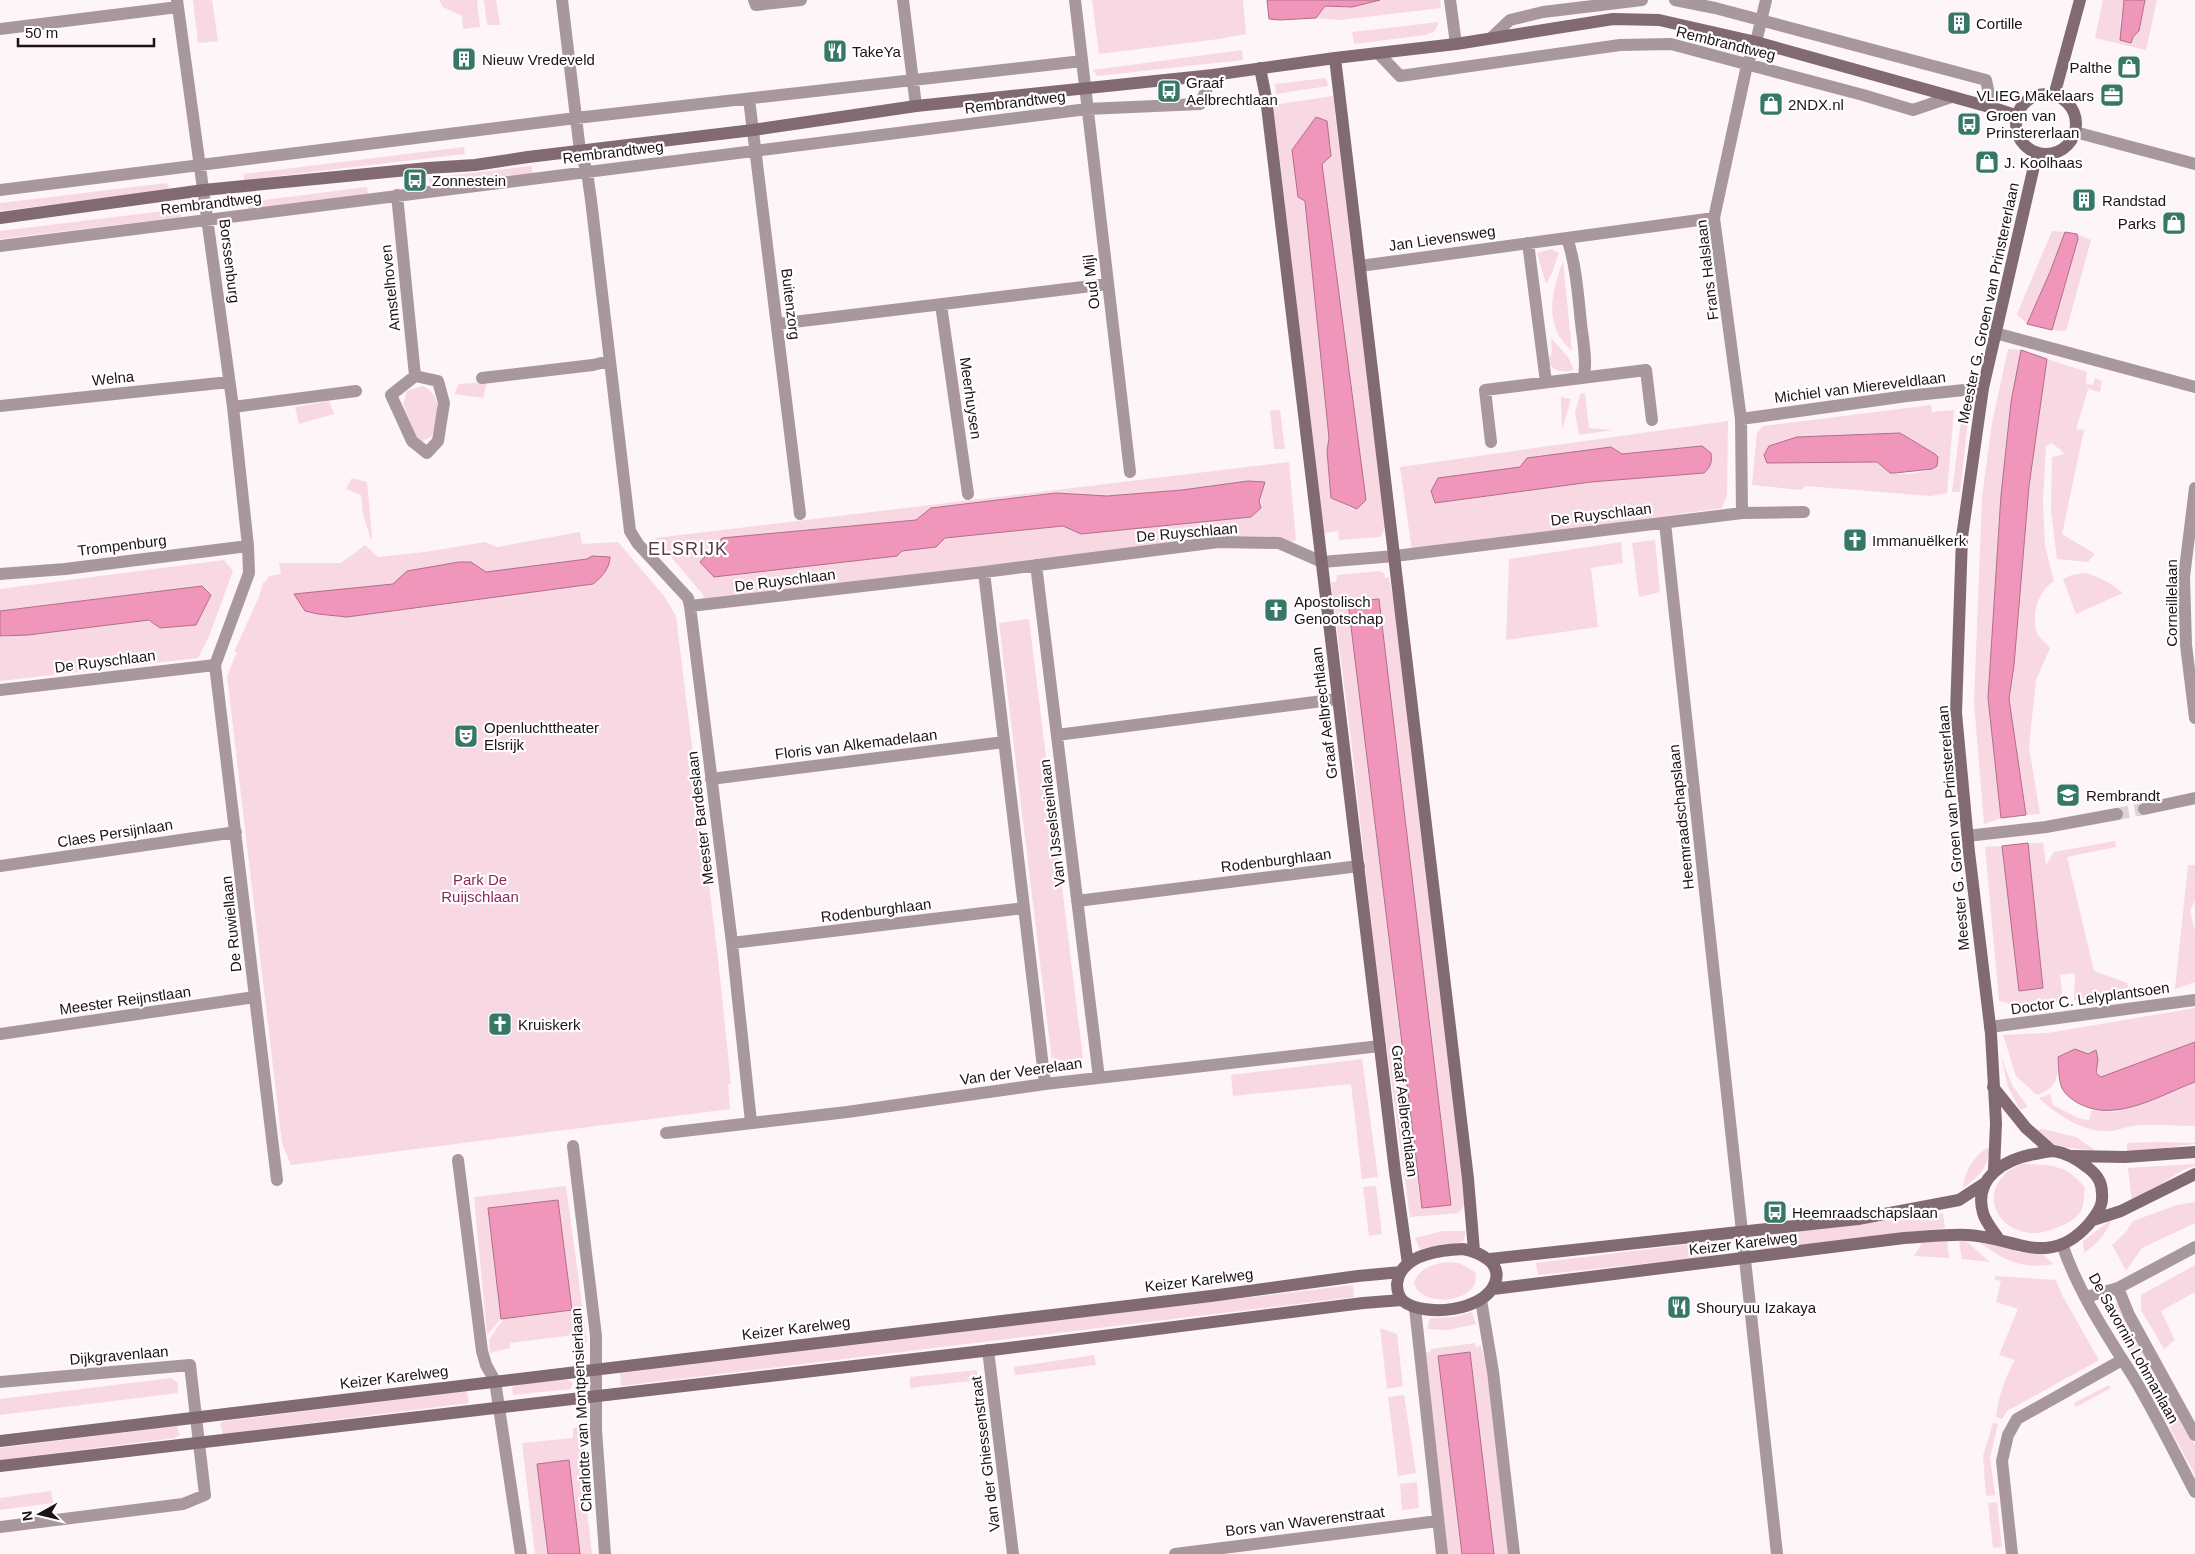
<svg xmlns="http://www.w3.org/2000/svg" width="2195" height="1554" viewBox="0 0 2195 1554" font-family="Arial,sans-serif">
  <rect width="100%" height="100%" fill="#fdf5f8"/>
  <!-- green -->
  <path fill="#f8d8e3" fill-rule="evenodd" d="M193,0h19l6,41 -20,2z
    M439,0h38l3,27 -17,2 -1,-13 -19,-9z
    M484,0h12l4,25h-13z
    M1092,0h151l3,34 -27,5 -120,15z
    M1380,0h60l1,8 -100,12 -25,-2 9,-12 27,1z
    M2103,0h21l-4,24 13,13 6,-6 6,-31h12l-11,50 -51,-12z
    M1439,22l-4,9 -10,4 -71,9 -2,-12z
    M1242,50l1,10 -146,16 -4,-6z
    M1326,78l2,8 -52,8 -1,-10z
    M1333,96l52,431 -4,10 -42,3 -1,-9 -14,2 -51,-428zM1327,121l4,35 -9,8 31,345 -22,-11 -4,-47 2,-13 -24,-237z
    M464,147l1,7 -221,26v-6z
    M532,166v7l-102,12 -1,-7z
    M167,183l2,7 -169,21v-8z
    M367,187l1,7 -120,15v-7z
    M180,209l1,8 -181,22v-8z
    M2052,231l13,1 -15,40 -23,52 -10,-10z
    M2077,234l14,6 -25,91 -14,-1 26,-91z
    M1551,249l8,4 -7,20 -6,11 -9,-31z
    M1563,261l9,90c-29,-25 -21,-58 -9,-90z
    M1551,338l17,19 6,13c-12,3 -20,2 -27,-9l5,-8z
    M2008,349l13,1 -10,52 -10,93 -13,203 13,120 -17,6 -10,-122 8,-205 10,-74z
    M2047,359l40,13 -1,12 7,1 2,-7 7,3 -2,11 -12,-3 -12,40 8,1 -22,104 33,20 -7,8 -31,-3 -6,-48 1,-54 13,-3 -13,-11 -6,3 -3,55 2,45 9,35c-16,10 -22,31 -18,49 1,6 10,13 14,18l-14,32 -7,67 11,67 -14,1 -17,-116 5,-34 15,-179z
    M487,382l-4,16 -29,-4 5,-10z
    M423,386c22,12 13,30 9,50l-10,6 -5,-3 -14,-35 4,-13z
    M1585,393l4,35 24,2 -34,5 -4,-22 5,-19z
    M1561,397l10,2 -9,31z
    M329,401l5,13 -35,10 -4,-17z
    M1931,405l1,7 22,-2 -7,83 -16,3 -125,-10 -5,4 -49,-5 5,-52 6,-7zM1900,433l37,33c-9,6 -38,11 -47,6 -5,-1 -9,-7 -13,-10l-2,-28z
    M1280,410l5,39h-11l-4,-38z
    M1962,412h7l-9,80h-8z
    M1728,421l-1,74 -5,13 -310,43 -12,-84zM1702,446l2,27 -113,9 -156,21 3,-25 82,-11 91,-20 11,7z
    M1289,462l7,78 -10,4 -83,3 -500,51 1,-2 -49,-58zM1248,481l17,1 -6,19 2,7 -10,9 -170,17 -18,-8 -118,12 -9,9 -34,4 -202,11 22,-24 195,-18 14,-12 125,-15 51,3 75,-6z
    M352,478l15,4 5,54 -1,4 -8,-26 -2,-19 -15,-6z
    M580,532l2,12 36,-2 46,54 12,20 42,342 13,126h-3l2,25 -439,56 -9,-22 -55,-467 10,-24h-3l25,-55 4,-14 3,-2 3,-5 12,-2 -2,-11h62l24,-18 13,12 47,-5 60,-10 12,5z
    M1655,540l5,52 -21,5 -7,-54z
    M1621,542l2,21 -32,5 7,59 -92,13 3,-81z
    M224,560l9,11 -23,63 -12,24 -198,23v-44l149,-17 11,8 11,-1 31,-41 -202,25v-22z
    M1379,571l5,2 1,5 4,-1 5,27 63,516 7,85 -5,8 -49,4 -32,-234 -27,-244 -20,-157h5l1,-7zM1379,599l72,605 -28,4 -4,-15 -71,-591z
    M2085,573c15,4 26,10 38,20l-47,21 -13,-35 9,-4z
    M1029,619l54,439 -7,9 -11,1 -3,-8 -10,1 -53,-438z
    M2115,841l1,6 -49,10 27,114 33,12 5,14 -58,3 1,-27 -15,2 3,26 -50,7 -6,-5 -8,-2 -14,-154 17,-1 18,145 23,-3 -15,-145h15l3,22 8,-13z
    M2188,865h7v35l-5,11 5,20v51l-20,7z
    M2195,1008v34l-94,35 -5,-4 2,-14 -2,-9 -8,4 -30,3c1,20 -1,31 -21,38l-21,-19 -13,-41 45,-2z
    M2001,1057l11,28 16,22 -8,3 -12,-23z
    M1362,1059l16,118 -16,2 -11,-95 -118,12 -2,-21z
    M2195,1082v44c-20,0 -42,-3 -62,0 -7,1 -15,4 -22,5 -25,3 -56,-17 -72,-33l11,-4 3,11 27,14 9,1 3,-10 22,2 16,-4z
    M2043,1129l33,8 20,14 -26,-3 -21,-5 -15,-13z
    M2157,1142l38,1v1l-68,9v-10z
    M1990,1147c-2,20 -11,30 -27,41 1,-14 12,-36 27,-41z
    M2022,1164c28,1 45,0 63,24 -1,7 -1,17 -4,23 -6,9 -15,13 -25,17 -8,3 -17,6 -26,5 -31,-3 -50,-35 -24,-60 4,-4 11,-6 16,-9z
    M2195,1164v2l-12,4 -51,32 -4,-34z
    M566,1186l21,156 -11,2 -2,-9 -64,8v5l-20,5 -1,-13 15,-22 68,-9 -84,-101 13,111 -14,16 -13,-138z
    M1376,1186l6,48 -13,2 -6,-49z
    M2195,1202v21l-53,25 -16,23 -14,-26 14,-13 7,-11 44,-16z
    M1943,1213l2,15 -183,23 -5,-12 4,-3z
    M2112,1219c-7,16 -14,24 -28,34l-1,-12z
    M1443,1231h23l-3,11 -43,7 -5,-11z
    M1976,1240l19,2 23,10 25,2 10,10c-34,6 -50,-5 -77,-24z
    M1947,1241l2,17 -35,-2 8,-13z
    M1959,1241h7l24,21 -28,-3z
    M1707,1242l5,5 -4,10 -170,18 -2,-12z
    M1448,1262l11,1 16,9c9,30 -54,38 -61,11 4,-15 20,-19 34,-21z
    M2195,1265v27l-34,19 14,29 -11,9 -23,-39v-15z
    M1995,1276l61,4 6,15 37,65 -92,51 -5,8 -6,-2c2,-19 9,-40 19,-57l-16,-5 19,-46 -22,-7 5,-21 -6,-1z
    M1353,1285l1,12 -733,89 -1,-13z
    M2119,1303l76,142v30l-88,-164 4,-7z
    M1472,1312l4,12 -28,6 -21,-1 3,-11 24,-1z
    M1380,1328l17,6 6,52 -16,3z
    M1475,1343l1,4 5,-1 5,20 23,188h-15l-25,-202 -31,4 24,198h-15l-21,-177v-25h4l1,-3z
    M1094,1355l2,10 -81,10 -1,-8z
    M977,1370l1,10 -68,8v-11z
    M171,1378l7,5v10l-178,22v-16z
    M566,1379l7,4 -3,6 -57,6 -1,-8 12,-4z
    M2109,1385l2,3 -35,19 -2,-4z
    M467,1391l2,12 -246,31 -3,-11 5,-2z
    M1404,1395l12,78 -18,3 -10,-79z
    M1993,1423l5,1 -8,33 5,38 -9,1 -3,-40z
    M177,1426l3,9 -6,3 -174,22v-12z
    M585,1426l-2,50 9,78h-12l-11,-93 -32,3 11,90h-13l-13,-111 51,-5v-10z
    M1417,1482l2,26 -17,2 -2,-26z
    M51,1491l2,12 -53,7v-12z
    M1997,1502l5,45 -9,1 -5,-45z"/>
  <!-- water -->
  <path fill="#ef96ba" stroke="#b16e89" d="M1267,0h113l-28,7 -27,-1 -9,12 -36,2 -11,-1z
    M2124,0h21l-6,31 -6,6 -2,6 -11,-3z
    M1316,117l11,4 4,35 -9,8 44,336 -9,9 -26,-11 -4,-47 2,-13 -24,-237 -7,-4 -6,-47z
    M2065,232l12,2 1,5 -26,91 -25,-6 23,-52z
    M2021,350l26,9 -18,127 -15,179 -5,34 17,116 -25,3 -13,-120 13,-203 10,-93z
    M1900,433l35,21 3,3 -1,9 -5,3 -37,4h-5l-13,-11 -110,1 -3,-8 5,-9 28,-9z
    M1702,446l9,7c1,9 0,14 -7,20l-113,9 -156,21 -4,-12 7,-13 82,-11 7,-9 84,-11 11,7z
    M1248,481l17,1 -6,19 2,7 -10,9 -170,17 -18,-8 -118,12 -9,9 -34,4 -5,5 -183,21 -14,-15 22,-24 194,-18 15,-12 125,-15 51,3 75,-6z
    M592,556l18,1c0,11 -9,21 -17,27l-246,33 -29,-3 -13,-3 -11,-17 99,-10 14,-13 52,-9h12l15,10 101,-13z
    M202,586l9,9 -15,30 -36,3 -11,-8 -121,15 -28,1v-25z
    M1379,599l72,606 -29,3 -74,-606z
    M2028,843l15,145 -24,3 -17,-145z
    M2195,1042v40c-35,13 -77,40 -113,23 -7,-3 -17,-10 -20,-17 -4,-9 -3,-21 -4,-31l17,-8 13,5 8,-4 2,9 -2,14 5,4z
    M558,1200l14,110 -71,9 -13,-111z
    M1470,1352l24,202h-32l-24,-198z
    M569,1460l11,94h-32l-11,-90z"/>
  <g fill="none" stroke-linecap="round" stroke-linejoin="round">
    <!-- street-tunnel -->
    <path stroke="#dcd3d6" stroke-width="12" stroke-dasharray="12 6" stroke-linecap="butt" d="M2117,814l27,-5"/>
    <!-- street -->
    <path stroke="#a8989d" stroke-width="12" d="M177,0l56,407 15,139 1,27 -34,92 62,515
      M562,0l18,151 7,21 4,28 39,331 8,13 50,54 2,8 42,337 19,179
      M754,0l2,5 45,-5
      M903,0l13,106
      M1075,0l55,472
      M1450,0l6,44
      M1675,0l40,8 271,72 6,28
      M0,29l178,-22
      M1491,38l19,-18 33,-8 99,-12
      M1378,53l22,23 220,-31 51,-1 192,51 50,15 38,-13
      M749,99l51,415
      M2075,132l120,32
      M0,190l576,-72 506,-57
      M397,195l18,181 -24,19 21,46 15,12 11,-12 6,-38 -6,-22 -23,-5
      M1567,238c9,27 11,56 14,85 2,18 6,36 3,54
      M1528,243l18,139
      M0,246l1087,-137 113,-5 13,-29
      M1360,266l354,-48
      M941,305l27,189
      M777,324l331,-40
      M1995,333l200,54
      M482,378l111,-13 16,-4
      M0,406l229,-24
      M233,407l123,-16
      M1741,419l166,-23 76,-8
      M1491,442l-6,-52 161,-20 6,50
      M2195,488l-11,89 2,68 9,73
      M1742,513l-1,-94 -27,-201 33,-153 9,-23 10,-42
      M1665,523l112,1031
      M1036,565l63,513
      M984,572l61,512
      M0,574l65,-5 183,-23
      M690,606l294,-34 234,-30 61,1 43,19 73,-6 347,-43 62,-1
      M0,690l215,-25
      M1057,735l281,-36
      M711,779l293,-37
      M2144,809l51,-11
      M1967,836l79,-9 71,-13
      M0,866l236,-34
      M1077,901l282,-35
      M732,943l292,-35
      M1990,1027l205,-27
      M0,1034l255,-37
      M666,1133l181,-21 198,-28 335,-38
      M573,1146l23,190v94l9,124
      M458,1160l24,191 4,14 9,16 26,173
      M2062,1244c16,48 45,91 72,134 22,37 41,76 61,114
      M2118,1288l11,27 66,120
      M2086,1297l32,-9 77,-41
      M1481,1300l12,72 21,182
      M1415,1308l27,246
      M988,1350l25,204
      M0,1382l190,-17 15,130 -22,9 -183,23
      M1175,1554l263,-33
      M2012,1554l-10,-93 6,-26 9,-16 105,-59"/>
    <!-- secondary -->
    <path stroke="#826a73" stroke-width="12" d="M1335,58l133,1121 6,72
      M1260,68l6,30 129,1074 13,92
      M2016 124a30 30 0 1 1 60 0a30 30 0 1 1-60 0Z
      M2054,96l26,-96
      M0,218l204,-28 224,-22 47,-3 53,-8 225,-27 163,-24 297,-31 122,-17 121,-14 157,-25 46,1 97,22 244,68 18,6
      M1993,1087l33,41 26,23
      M2072,1156l53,1 70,-5
      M1994,1170l2,-47 -5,-89 -22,-182 -13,-139 6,-176 21,-149 54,-235
      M2093,1220l28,-9 74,-37
      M1463,1249c15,3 40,13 32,34 -10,28 -70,35 -92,18 -4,-4 -6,-11 -6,-17 3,-30 43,-34 66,-35z
      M1490,1259l368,-40 101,-19 26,-17
      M1493,1289l411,-51c21,-1 43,-4 64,-3 47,2 80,34 120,-10 6,-7 14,-17 14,-26 1,-15 -3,-23 -15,-32 -10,-8 -20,-14 -33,-16 -6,0 -13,2 -19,3 -29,5 -62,23 -52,59 2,8 10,18 15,25
      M0,1441l1211,-145 147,-20 43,-4
      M0,1466l1000,-117 363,-46 39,-3"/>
  </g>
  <!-- icons -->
  <defs>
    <g id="building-square" transform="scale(1.25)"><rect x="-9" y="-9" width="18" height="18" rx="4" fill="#367767" stroke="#fff"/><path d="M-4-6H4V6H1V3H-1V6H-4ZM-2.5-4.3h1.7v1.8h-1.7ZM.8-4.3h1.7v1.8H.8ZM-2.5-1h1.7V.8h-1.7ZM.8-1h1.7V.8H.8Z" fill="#fff"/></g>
    <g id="restaurant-square" transform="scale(1.25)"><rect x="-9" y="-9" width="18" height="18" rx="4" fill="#367767" stroke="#fff"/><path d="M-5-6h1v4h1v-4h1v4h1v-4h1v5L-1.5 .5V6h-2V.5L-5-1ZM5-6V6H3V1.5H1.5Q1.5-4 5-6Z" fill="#fff"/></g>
    <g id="shop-square" transform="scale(1.25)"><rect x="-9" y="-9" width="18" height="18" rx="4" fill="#367767" stroke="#fff"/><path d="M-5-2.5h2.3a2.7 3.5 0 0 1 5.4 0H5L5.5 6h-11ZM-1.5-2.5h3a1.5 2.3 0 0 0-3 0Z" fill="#fff"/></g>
    <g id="bus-square" transform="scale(1.25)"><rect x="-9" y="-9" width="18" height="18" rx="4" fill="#367767" stroke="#fff"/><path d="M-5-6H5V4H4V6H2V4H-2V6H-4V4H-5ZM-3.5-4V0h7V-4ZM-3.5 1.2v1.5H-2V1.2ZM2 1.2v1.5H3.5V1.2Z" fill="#fff"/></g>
    <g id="office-square" transform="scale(1.25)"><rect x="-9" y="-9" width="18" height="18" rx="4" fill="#367767" stroke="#fff"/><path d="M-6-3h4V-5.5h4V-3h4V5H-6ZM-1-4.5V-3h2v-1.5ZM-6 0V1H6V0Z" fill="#fff"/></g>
    <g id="church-square" transform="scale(1.25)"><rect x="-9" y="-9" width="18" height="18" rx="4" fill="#367767" stroke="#fff"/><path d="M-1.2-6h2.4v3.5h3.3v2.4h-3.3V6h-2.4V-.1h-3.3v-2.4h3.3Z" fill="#fff"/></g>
    <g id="theatre-square" transform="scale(1.25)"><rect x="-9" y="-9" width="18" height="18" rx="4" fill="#367767" stroke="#fff"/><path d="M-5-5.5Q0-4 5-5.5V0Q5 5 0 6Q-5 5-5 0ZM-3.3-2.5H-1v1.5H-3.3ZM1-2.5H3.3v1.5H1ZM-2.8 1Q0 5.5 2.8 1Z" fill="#fff"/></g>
    <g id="school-square" transform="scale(1.25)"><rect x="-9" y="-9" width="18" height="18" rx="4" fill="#367767" stroke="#fff"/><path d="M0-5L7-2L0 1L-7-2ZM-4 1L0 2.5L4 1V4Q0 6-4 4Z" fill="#fff"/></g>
  </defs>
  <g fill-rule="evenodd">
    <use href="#building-square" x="1959" y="23"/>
    <use href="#restaurant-square" x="835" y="51"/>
    <use href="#building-square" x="464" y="59"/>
    <use href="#shop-square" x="2129" y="67"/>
    <use href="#bus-square" x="1169" y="91"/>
    <use href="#office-square" x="2112" y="95"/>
    <use href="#shop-square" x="1771" y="104"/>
    <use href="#bus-square" x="1969" y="124"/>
    <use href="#shop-square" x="1987" y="162"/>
    <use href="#bus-square" x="415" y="180"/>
    <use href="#building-square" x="2084" y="200"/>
    <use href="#shop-square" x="2174" y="223"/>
    <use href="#church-square" x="1855" y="540"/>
    <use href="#church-square" x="1276" y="610"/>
    <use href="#theatre-square" x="466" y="736"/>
    <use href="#school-square" x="2068" y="795"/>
    <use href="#church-square" x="500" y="1024"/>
    <use href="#bus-square" x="1775" y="1212"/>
    <use href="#restaurant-square" x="1679" y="1307"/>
  </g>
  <g text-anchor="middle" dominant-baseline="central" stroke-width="4.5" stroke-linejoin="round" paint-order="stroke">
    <!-- poi labels -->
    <g font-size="15" fill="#1f1217" stroke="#fff" text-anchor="start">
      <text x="1976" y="23">Cortille</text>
      <text x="852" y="51">TakeYa</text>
      <text x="482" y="59">Nieuw Vredeveld</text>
      <text x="2112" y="67" text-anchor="end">Palthe</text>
      <text x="1186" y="82">Graaf<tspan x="1186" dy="17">Aelbrechtlaan</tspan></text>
      <text x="2094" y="95" text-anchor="end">VLIEG Makelaars</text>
      <text x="1788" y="104">2NDX.nl</text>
      <text x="1986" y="115">Groen van<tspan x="1986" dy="17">Prinstererlaan</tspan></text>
      <text x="2004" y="162">J. Koolhaas</text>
      <text x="432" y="180">Zonnestein</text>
      <text x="2102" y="200">Randstad</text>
      <text x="2156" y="223" text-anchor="end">Parks</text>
      <text x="1872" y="540">Immanuëlkerk</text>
      <text x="1294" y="601">Apostolisch<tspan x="1294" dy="17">Genootschap</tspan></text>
      <text x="484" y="727">Openluchttheater<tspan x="484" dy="17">Elsrijk</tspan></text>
      <text x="2086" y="795">Rembrandt</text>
      <text x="518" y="1024">Kruiskerk</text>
      <text x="1792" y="1212">Heemraadschapslaan</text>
      <text x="1696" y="1307">Shouryuu Izakaya</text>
    </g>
    <!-- street labels -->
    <g font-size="15" fill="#1f1217" stroke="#fff">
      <text transform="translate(1726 43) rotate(14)">Rembrandtweg</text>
      <text transform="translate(1015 102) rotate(-7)">Rembrandtweg</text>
      <text transform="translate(613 152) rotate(-7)">Rembrandtweg</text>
      <text transform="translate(211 203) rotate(-7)">Rembrandtweg</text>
      <text transform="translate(1442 238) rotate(-8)">Jan Lievensweg</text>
      <text transform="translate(230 261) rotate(83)">Borssenburg</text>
      <text transform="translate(1707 270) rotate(-97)">Frans Halslaan</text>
      <text transform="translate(1091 282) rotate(-97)">Oud Mijl</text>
      <text transform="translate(390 288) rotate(-96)">Amstelhoven</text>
      <text transform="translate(1988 303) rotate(-78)">Meester G. Groen van Prinstererlaan</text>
      <text transform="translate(791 304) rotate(83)">Buitenzorg</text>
      <text transform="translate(113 378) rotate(-6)">Welna</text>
      <text transform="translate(1860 387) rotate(-7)">Michiel van Miereveldlaan</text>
      <text transform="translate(971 398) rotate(82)">Meerhuysen</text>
      <text transform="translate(1601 514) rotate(-7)">De Ruyschlaan</text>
      <text transform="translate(1187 532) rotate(-5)">De Ruyschlaan</text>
      <text transform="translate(122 545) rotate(-7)">Trompenburg</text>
      <text transform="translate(785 580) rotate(-7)">De Ruyschlaan</text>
      <text transform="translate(2171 603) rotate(-90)">Corneillelaan</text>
      <text transform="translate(105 661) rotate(-7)">De Ruyschlaan</text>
      <text transform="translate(1324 713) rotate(-97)">Graaf Aelbrechtlaan</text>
      <text transform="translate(856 744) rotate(-7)">Floris van Alkemadelaan</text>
      <text transform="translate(1681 817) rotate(-96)">Heemraadschapslaan</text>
      <text transform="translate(700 818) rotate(-97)">Meester Bardeslaan</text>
      <text transform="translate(1052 823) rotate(-97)">Van IJsselsteinlaan</text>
      <text transform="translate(1953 828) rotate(-95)">Meester G. Groen van Prinstererlaan</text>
      <text transform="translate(115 833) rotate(-9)">Claes Persijnlaan</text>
      <text transform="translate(1276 860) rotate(-7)">Rodenburghlaan</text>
      <text transform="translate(876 910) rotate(-7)">Rodenburghlaan</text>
      <text transform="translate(231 924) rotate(-96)">De Ruwiellaan</text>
      <text transform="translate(2090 998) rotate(-8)">Doctor C. Lelyplantsoen</text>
      <text transform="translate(125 1000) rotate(-8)">Meester Reijnstlaan</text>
      <text transform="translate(1021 1071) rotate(-8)">Van der Veerelaan</text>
      <text transform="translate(1405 1111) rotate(83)">Graaf Aelbrechtlaan</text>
      <text transform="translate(1743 1243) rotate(-7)">Keizer Karelweg</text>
      <text transform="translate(1199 1280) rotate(-7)">Keizer Karelweg</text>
      <text transform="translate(796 1328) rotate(-7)">Keizer Karelweg</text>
      <text transform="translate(2134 1348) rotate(61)">De Savornin Lohmanlaan</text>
      <text transform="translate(119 1355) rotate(-5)">Dijkgravenlaan</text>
      <text transform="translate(394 1377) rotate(-7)">Keizer Karelweg</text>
      <text transform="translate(581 1410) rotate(-93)">Charlotte van Montpensierlaan</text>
      <text transform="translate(985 1454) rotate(-97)">Van der Ghiessenstraat</text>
      <text transform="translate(1305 1521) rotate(-7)">Bors van Waverenstraat</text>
    </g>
    <!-- park labels -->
    <g font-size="15" fill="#8d2759" stroke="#fff">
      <text x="480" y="879">Park De<tspan x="480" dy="17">Ruijschlaan</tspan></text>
    </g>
    <!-- quarter labels -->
    <g font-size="18" letter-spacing="1" fill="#5b3b48" stroke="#fff">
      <text x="688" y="549">ELSRIJK</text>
    </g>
  </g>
  <!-- north arrow -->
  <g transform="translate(40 1514) rotate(262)" stroke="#ffffff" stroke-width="4" paint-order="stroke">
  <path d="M0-4L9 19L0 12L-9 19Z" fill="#1f1217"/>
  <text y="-8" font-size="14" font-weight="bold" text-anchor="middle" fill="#1f1217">N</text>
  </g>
  <!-- scale -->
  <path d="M18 38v8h136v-8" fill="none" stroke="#1f1217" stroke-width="2.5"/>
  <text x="25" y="38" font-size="15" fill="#1f1217" stroke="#ffffff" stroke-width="4" paint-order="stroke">50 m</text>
</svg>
